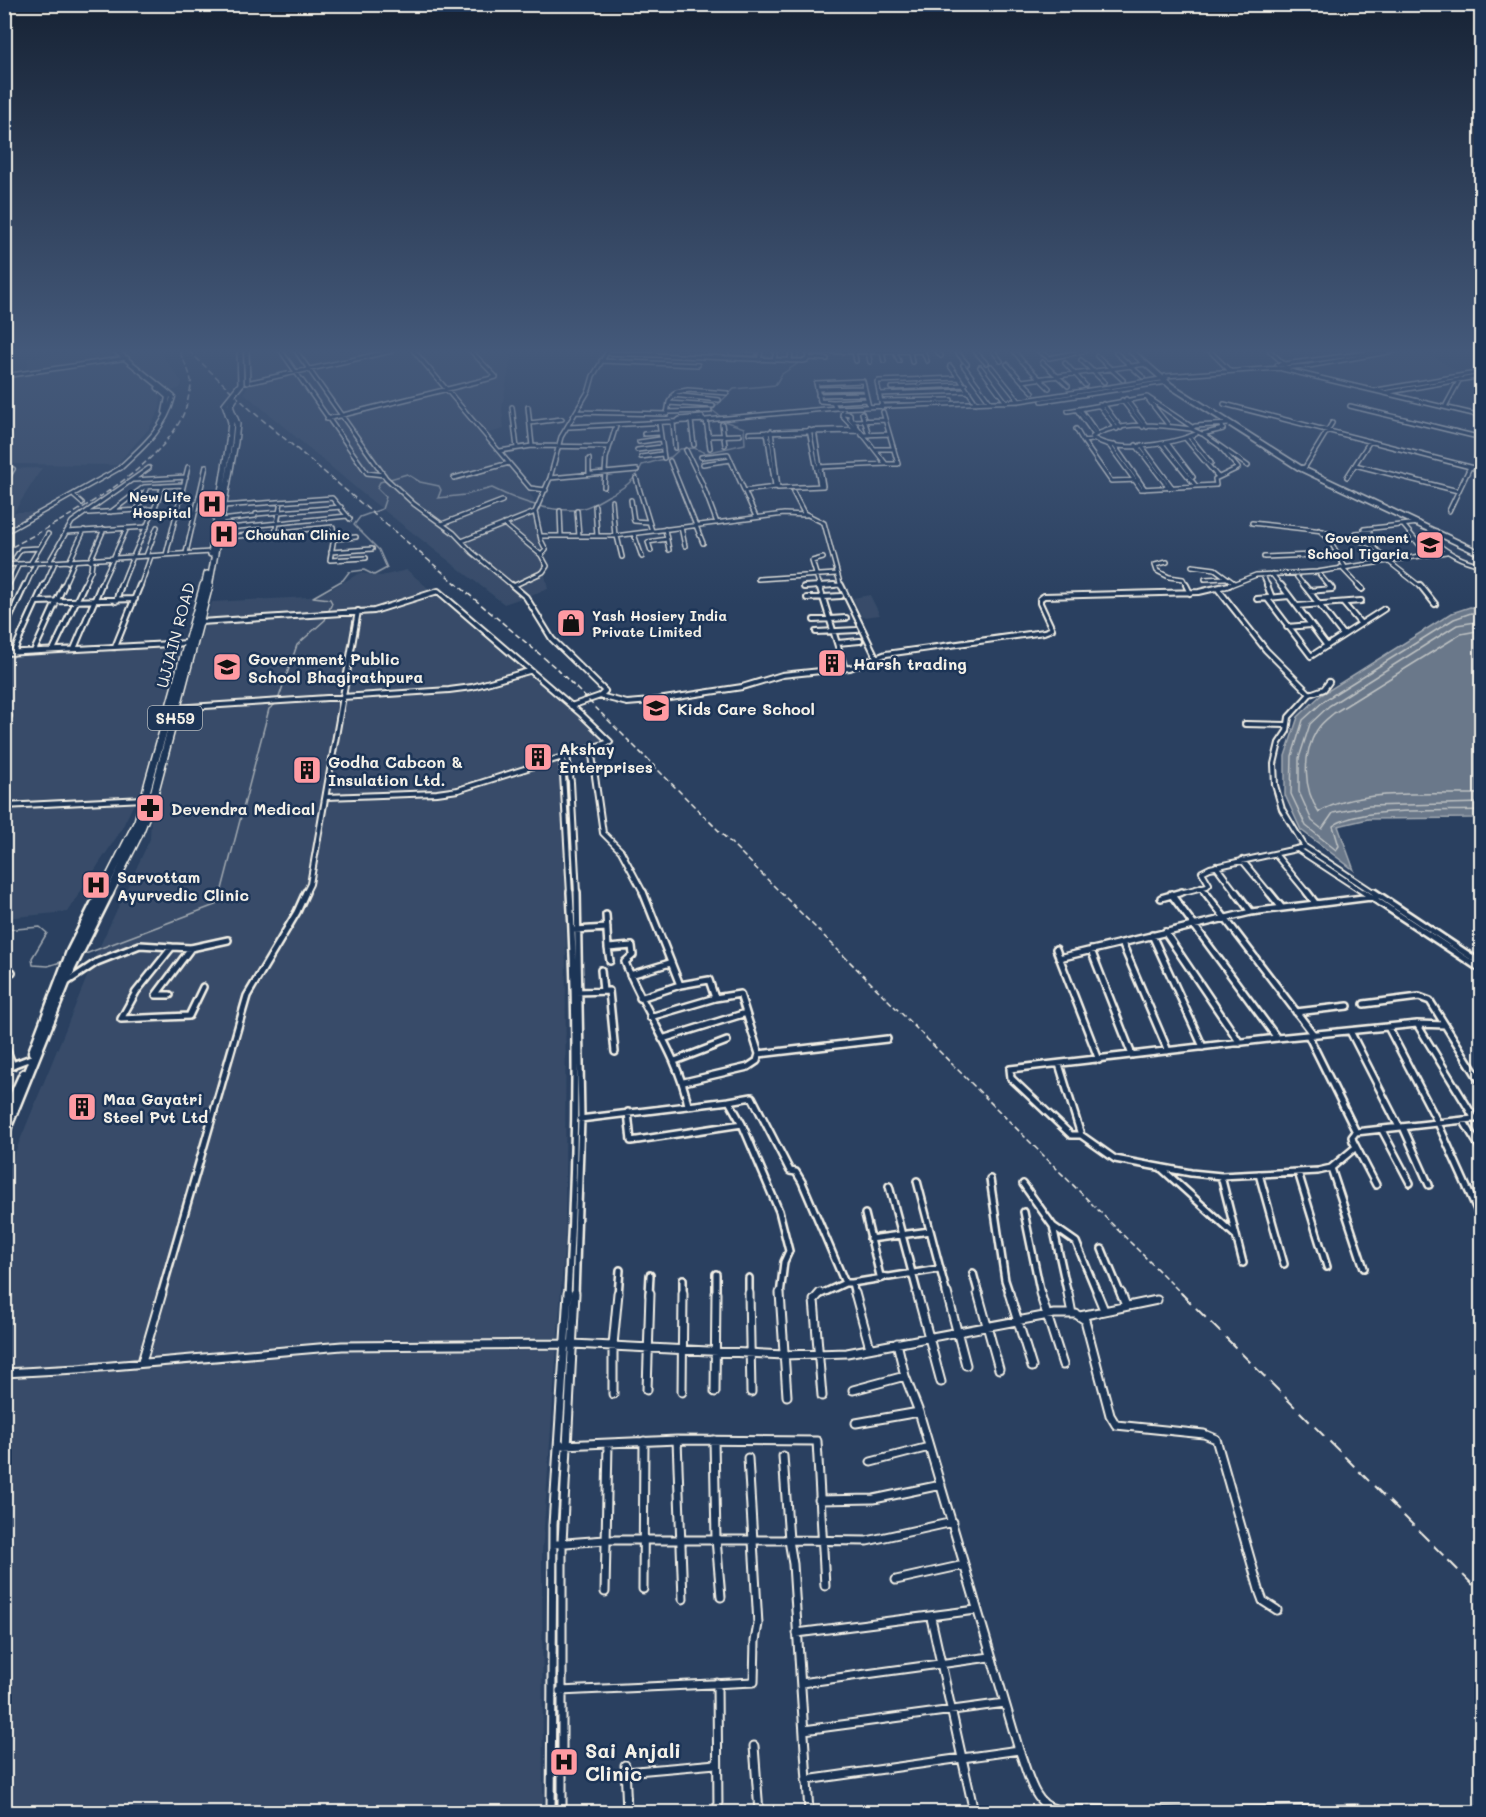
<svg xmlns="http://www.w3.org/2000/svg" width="1486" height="1817" viewBox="0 0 1486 1817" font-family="Mali,sans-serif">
  <rect width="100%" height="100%" fill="#2a4060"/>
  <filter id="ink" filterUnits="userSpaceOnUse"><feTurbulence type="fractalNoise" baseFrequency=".0167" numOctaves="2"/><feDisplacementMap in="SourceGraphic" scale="12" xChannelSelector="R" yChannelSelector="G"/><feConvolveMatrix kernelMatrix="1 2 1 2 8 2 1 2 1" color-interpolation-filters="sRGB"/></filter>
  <g filter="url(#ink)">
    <!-- built -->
    <path fill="#374c69" d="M77,351h82l23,31 -2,6 -19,7 -1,14 -12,21 -32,35 -111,-1 -1,-87 24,-3v-16z
      M250,351h262l-10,57 2,21 -23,6 53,64 -3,10 17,80 -44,15 -141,-110 -119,-101 4,-7z
      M1401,351h23l37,23 -82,14 -82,-20 62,-7z
      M42,468l-28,44h22l-31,18v-61z
      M407,570l201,172 -47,15 5,133 -1,345 -23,318 1,259h-538v-635l93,-227 52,-111 2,-38 30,-108 30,-91 97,-5 18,-6 33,-18 21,3z
      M870,595l10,20 -18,2 -9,-19z
      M184,644l-39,137 -25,51 -53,80 -62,6v-264z"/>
    <!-- water -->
    <path fill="#6a788a" stroke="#a1a8b0" stroke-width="1.5" d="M1470,607l11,1v208l-9,2 -104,1 -30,7 16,44 -53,-40 -16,-35v-39l13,-39 23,-22 131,-82z"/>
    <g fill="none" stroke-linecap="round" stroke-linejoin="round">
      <!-- shore -->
      <path stroke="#bdc1c2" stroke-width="1.5" d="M1482,614l-11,-1 -17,6 -129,81 -22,20 -11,36 -1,38 15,32 30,24 3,-4 -6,-20c27,-20 113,-14 149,-16
        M1482,621l-25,4 -128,81 -19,18 -11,34v34l13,29 10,8 11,-16 35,-7 114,-3
        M1482,630l-21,4 -127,79c-6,5 -13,10 -17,17 -15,24 -14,60 2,82 39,-24 117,-17 163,-18"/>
      <!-- stream -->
      <path stroke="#a1a8b0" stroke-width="1.5" d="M721,417l-9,-7 22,-21 41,-4 7,-11 15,-10 2,-13
        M4,930l36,-3 7,6 -15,25 1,7 15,1 16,-5
        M80,956l135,-51 5,-8 49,-188 8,-6 20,-58 28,-25 7,-17 -2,-4 -17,-2 30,-17 6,-8 15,-2 10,5 13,-7 -8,-18 -25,-25 6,-8 22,-8 4,-12 -9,-9 3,-6 27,-8 13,8 19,4 2,4 -3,8 27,-3 27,-7c24,12 54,23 81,22 13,-1 25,-8 35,-14 16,-8 27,-15 34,-31l29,-8 9,-8 14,-1 12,5 39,-9 -1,-16 -20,-7"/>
      <!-- minor-far3 casing -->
      <g stroke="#f4f1e8" stroke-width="6">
        <path id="minor-far3" d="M281,351l86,122 17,2
          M296,351l90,127 28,26 40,29 18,19 42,35
          M414,351l116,137 16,2
          M854,351l2,10
          M937,351l4,5
          M956,351l11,13
          M975,351l11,12
          M993,351l8,10
          M1014,351l8,10
          M1039,351l10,7 36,-7
          M1210,351l20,20
          M1270,351l15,14
          M809,352l114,-1 4,10
          M868,352l2,10
          M882,352l2,9
          M895,352l4,9
          M910,352l2,10
          M606,353l197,8 4,-1 3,-9
          M731,353l23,1
          M1116,353l27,24
          M1097,356l26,24
          M808,358l19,1
          M759,360l2,-9
          M774,360l2,-9
          M1081,360l23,22
          M601,361l97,4
          M790,361l1,-10
          M1042,362l26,24
          M1024,363l25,25
          M1065,363l20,22
          M1007,364l15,17
          M963,365l27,37
          M1277,365l104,-14
          M950,366l9,12
          M991,366l28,35
          M980,367l26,35
          M1282,369l200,47
          M4,376l123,-18
          M1165,376l144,-10 85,-15
          M251,382l141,-31
          M891,388l74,-3
          M817,389l47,-1
          M1377,390l105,-18
          M1033,392l-11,-11 124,-17
          M1384,393l98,-17
          M879,394l90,-3
          M673,395l46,5
          M818,395l48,-1
          M1147,398l22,28
          M1126,399l21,28
          M1122,400l21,27
          M881,401l70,-1
          M1042,401l125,-19
          M833,402l34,-2
          M669,403l44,3
          M1103,404l18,24
          M1224,404l258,66
          M1099,405l18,24
          M1446,405l14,-26
          M1350,406l132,32
          M512,407l5,41
          M528,407l4,39
          M882,407l-5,-25 2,-1 80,-3 17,25
          M836,408l-3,-6 -13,-1 -4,-18 47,-2 6,26
          M1080,409l17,24
          M1077,410l17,24
          M843,411l-1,4 13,14
          M1068,411l79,-14 45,30
          M576,412l91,2
          M667,412l43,-1
          M883,412l15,52h-13
          M862,413l7,22
          M667,414l2,-12 7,-10 12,-2 39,3
          M327,419l169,-42 -25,-26
          M706,420l4,28
          M691,421l3,24
          M852,421l33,-1
          M673,422l2,26
          M676,422l4,-3 22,-2 1,4
          M530,423l32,-4
          M659,423l5,35
          M722,424l3,21
          M1222,426l1,3 -21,5 -11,-5 4,-3 35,-2
          M569,427l137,-7 130,-12 183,-7 148,-23
          M858,429l-109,4 111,-2
          M1076,429l7,12
          M1191,429c-31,-4 -71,-9 -99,8 24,18 78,7 104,-3
          M809,430l11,55 3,1 -9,-56
          M767,432l8,54 3,2 -7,-57
          M644,434l15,-1
          M862,435l27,-1
          M1204,435l44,31
          M708,436l32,-1
          M1190,437l21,26
          M1186,439l32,38
          M1092,440l-9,1 28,40 28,-1
          M639,442l21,-3
          M1167,443l26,34
          M1162,444l34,42
          M1109,445l32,44 75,-4 -1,-6 23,-11 -16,-19
          M1114,445l31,44
          M1136,445l32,42
          M1141,445l31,42
          M875,449h19
          M637,450l24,-3
          M686,450l16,33 15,40
          M500,451l32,-5 77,1
          M641,457l21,-3
          M701,457l27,-3 28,63
          M589,459v15
          M670,461l33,82
          M703,464l28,-4
          M1355,465l103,26
          M817,467l69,-3 -36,-46v-4l-6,-1
          M1300,468l5,-1 27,-44
          M1347,477l23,-36
          M454,478l55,-15
          M550,478l87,-8
          M636,478l16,53
          M134,480l52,-3
          M4,484l9,-15
          M604,487l2,-29 10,-32
          M778,488l45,-2
          M744,491l32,-4
          M793,492l11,21 20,10 17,64
          M74,496l8,7
          M631,500l3,21 15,1
          M612,501l3,35
          M223,506l109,-8 18,21
          M595,506l2,30
          M137,510l10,-23
          M560,511l1,25
          M577,511l2,25
          M1449,511l21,-44
          M111,512l33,-25 39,-2
          M89,513l66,-4
          M256,514l85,-7
          M221,520l34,-4
          M1252,523l71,8 10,5 22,3 17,6 16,16 33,26
          M442,524l60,-23
          M504,524l37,31
          M1404,526l23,28
          M681,527l4,19
          M220,529l127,-13
          M665,529l4,21
          M1364,529l55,-6
          M1319,530l10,9 16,28
          M1436,531l-6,7c16,14 31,23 52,27
          M66,532l81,-5
          M4,533l116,-65
          M275,534l6,-32
          M634,534l8,23
          M540,536h75l169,-22 22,1
          M617,536l5,21
          M218,538l115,-11 1,11 -4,22 36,-2
          M334,539l22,-2
          M462,541l73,-29 15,-34 11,-41 28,-47 4,-14 15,-25
          M1361,541l-6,-8 15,-1
          M1392,541l23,-1
          M651,551l-3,-9 19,-3
          M331,552l41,-3
          M186,553l20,-87
          M166,555l22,-88
          M146,556l11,-29
          M1264,557l73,-3
          M15,558l6,-9 18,-1
          M90,561l14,-32
          M49,562l23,-40 77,-54
          M69,562l15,-32
          M1167,562l-12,3 2,6 12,6 14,2 4,8
          M30,564l18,-30
          M4,565l207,-13
          M1192,566l23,3 19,14
          M1341,567l19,20
          M1272,574l10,13
          M1263,575l5,12
          M1320,575l10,12
          M1297,577l8,10
          M758,579l78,-5
          M1205,579l20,-1
          M513,586l30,-14 4,-6 -6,-11 5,-5 -5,-10 -6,-28
          M4,587l5,-3 10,-20
          M25,587l11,-24
          M44,587l11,-25
          M63,587l11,-25
          M83,587l8,-17 1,-9
          M100,587l27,-59
          M121,587c12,-35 30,-66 42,-101
          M140,587l11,-31
          M807,587l33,-2
          M820,587l-8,-26 11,-3
          M1225,587l31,-12 61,-3 129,-20"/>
      </g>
      <!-- minor-far2 casing -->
      <g stroke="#f4f1e8" stroke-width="8">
        <path id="minor-far2" d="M512,585l14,12 26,42 53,52 -5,5 -29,10
          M819,585l26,84
          M841,585l35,72
          M1186,585l4,8
          M1267,585l5,13
          M1281,585l46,61
          M1304,585l39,50
          M1358,585l4,4
          M1420,585l15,19
          M4,587l3,-2
          M804,587l30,-2
          M1309,591l23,-2 -3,-4
          M807,598l34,-2
          M1267,598l44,58 73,-47
          M1257,599l32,-3
          M116,601l5,-16
          M36,602l99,-3
          M1343,603l18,21
          M1297,606l64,-5
          M814,620l32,-2
          M200,622l174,-11 64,-20 143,123 29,28 -152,48 -21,3 -111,4
          M1287,627l24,-2
          M4,630l21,-45
          M816,632l41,-2
          M837,643l23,-2
          M115,647l25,-62
          M74,649l27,-64
          M53,650l31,-65
          M34,651l30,-66
          M4,653l184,-10
          M13,653l31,-68
          M1310,694l14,-5 5,-7
          M600,696l27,7 24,-2 91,-14 40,-12 68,-7 36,-14 158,-22 8,-3 -12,-26v-4l4,-3 155,-4 30,-7
          M174,708l275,-18 23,-3 57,-16
          M4,716h5l-5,11
          M1245,724l42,1
          M591,748l12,85 18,18 23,43
          M567,756l4,26 6,112
          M562,757l8,137
          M4,806l140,-7
          M1305,847l71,47
          M1299,850l67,44
          M1275,854l33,40
          M1242,860l28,34
          M1216,866l21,28
          M1201,887l5,7
          M305,894l5,-10 48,-273
          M1176,894l31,-8 2,-2 -7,-12 8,-4 95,-21 -23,-38 -7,-24 -1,-21 5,-21 8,-12 2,-14 21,-23 -44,-44 -48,-61"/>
      </g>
      <!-- minor-far1 casing -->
      <g stroke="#f4f1e8" stroke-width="10">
        <path id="minor-far1" d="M1205,892l109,143
          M1236,892l15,20
          M1269,892l13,16
          M1307,892l9,12
          M1364,892l118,78
          M1374,892l108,72
          M1171,894l106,144
          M1161,898l21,-6
          M606,915l2,33 24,-2 1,9 -8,7c19,49 53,92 63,143
          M575,930l32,-2
          M1165,932l75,111
          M1152,935l51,112
          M1122,943l46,108
          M172,947l19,1 37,-8
          M608,948l2,13
          M1056,949l43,111
          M1091,950l41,105
          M1059,958l192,-46 128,-16
          M4,969l8,3
          M601,970l2,21
          M630,975l40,-12
          M67,982l30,-20 43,-17 32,2 -36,45 -15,27 68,-3 14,-29
          M577,992l32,-1 6,61
          M170,995h-14l35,-47
          M640,998l40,-13 -37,-93
          M1364,1004l55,-7 11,4 52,83
          M1296,1012l52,-6
          M746,1013l13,41 128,-15
          M650,1017l65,-19
          M1417,1024l58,95
          M1388,1027l50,96 44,98
          M1350,1031l49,96
          M1308,1035l48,97 126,-14
          M662,1039l84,-26 -6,-19 -25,4 -6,-18 -29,5
          M4,1043l9,23
          M675,1061l52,-20
          M1059,1064l22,71h-10l-60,-57 -1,-9 267,-31 140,-14 28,1
          M4,1068l27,-10
          M684,1082l64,-15 9,-6 2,-7
          M628,1112l3,29 111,-17
          M580,1119l149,-18
          M1463,1120l19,31
          M1403,1127l26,58
          M1382,1130l28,53
          M1356,1132l-4,5 1,4 23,44
          M1081,1135l34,24 76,14 30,3 97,-5 13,-3 25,-21
          M1331,1168l33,100
          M1162,1169l74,67
          M1298,1172l29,95
          M1259,1174l25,90
          M1221,1176l22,87
          M990,1179l15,101 5,15
          M917,1181l30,114
          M1023,1184l30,42 23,16 22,53
          M889,1186l29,109
          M1024,1212l17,83
          M865,1214l15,62 9,1 50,-8
          M1053,1226l15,69
          M870,1239l60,-8
          M1102,1249l19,46
          M973,1273l6,22
          M749,1278v17
          M852,1283l31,-5
          M161,1295l86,-299 50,-84 9,-20
          M568,1295c8,-134 10,-269 2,-403
          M575,1295l6,-176 -4,-227
          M618,1295l2,-25
          M649,1295l1,-20
          M683,1295v-16
          M716,1295v-21
          M780,1295l4,-33 5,-11 -10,-40 -37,-87 -13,-23 23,-4 38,74 6,1 6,10 43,101h7l3,12
          M819,1295l26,-12"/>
      </g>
      <!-- minor casing -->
      <g stroke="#f4f1e8" stroke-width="11">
        <path id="minor" d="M749,1293l2,99
          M780,1293l7,103
          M820,1293l-6,7 8,96
          M855,1293l15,55
          M917,1293l24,89
          M947,1293l19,72
          M978,1293l21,76
          M1009,1293l23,74
          M1040,1293l23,72
          M1068,1293l4,21
          M1097,1293l7,17
          M1121,1293l5,13
          M1080,1316l77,-16
          M897,1343l8,33
          M142,1362l20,-69
          M4,1373l73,-4 265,-23 231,-2 211,11 63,-2 207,-39h22l9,6 25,95 6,10 88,9 12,5 44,154 3,8 14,9
          M647,1390l3,-97
          M853,1390l52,-14 14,36 -63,11
          M682,1392l1,-99
          M715,1392l1,-99
          M613,1394v-49l5,-52
          M919,1412l100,338c8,19 14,56 37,59l123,3 179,-3
          M677,1440l6,159
          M714,1440l2,99 5,58
          M563,1445l114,-5 140,1 8,145
          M783,1456l6,84 78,1 86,-19
          M871,1462l58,-15
          M819,1500l55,-1 67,-14
          M553,1544l52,-4h184l4,24 16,248
          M896,1580l68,-15
          M643,1589l1,-148
          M605,1592l3,-148
          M931,1618l43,194
          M797,1633l179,-23
          M717,1683l1,129
          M801,1683l189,-26
          M560,1691l194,-9 1,-41 3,-17 -10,-166
          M804,1730l201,-27
          M754,1746l5,66
          M625,1765l2,47
          M625,1772l91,-8
          M806,1780l213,-30
          M551,1812l2,-287 15,-232
          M562,1812v-269l13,-250"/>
      </g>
      <!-- tertiary casing -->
      <g stroke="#f4f1e8" stroke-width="7">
        <path id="tertiary" d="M116,351l57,46c-8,31 -30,50 -53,71
          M158,388l10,9 -3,15"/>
      </g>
      <!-- secondary casing -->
      <g stroke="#f4f1e8" stroke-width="8">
        <path id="secondary" d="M1131,351l40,35 129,82 182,86"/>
      </g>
      <!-- primary-far2 casing -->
      <g stroke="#f4f1e8" stroke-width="8">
        <path id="primary-far2" d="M246,351l1,31
          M211,554l18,-111
          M204,587l3,-13
          M209,587l26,-145"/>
      </g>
      <!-- primary-far1 casing -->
      <g stroke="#f4f1e8" stroke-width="10">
        <path id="primary-far1" d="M101,894l37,-73 66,-236
          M109,894l29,-58 15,-38 56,-213"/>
      </g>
      <!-- primary casing -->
      <g stroke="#f4f1e8" stroke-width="13">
        <path id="primary" d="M33,1052l38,-100 30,-60
          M4,1118l20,-44
          M4,1134l67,-166 38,-76"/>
      </g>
      <!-- minor-far3 -->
      <use href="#minor-far3" stroke="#1d3557" stroke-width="3"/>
      <!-- minor-far2 -->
      <use href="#minor-far2" stroke="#1d3557" stroke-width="4"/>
      <!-- minor-far1 -->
      <use href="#minor-far1" stroke="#1d3557" stroke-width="5"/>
      <!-- minor -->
      <use href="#minor" stroke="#1d3557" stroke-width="7"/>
      <!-- tertiary -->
      <use href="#tertiary" stroke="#1d3557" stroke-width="4"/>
      <!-- secondary -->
      <use href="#secondary" stroke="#1d3557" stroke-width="4.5"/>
      <!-- primary-far2 -->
      <use href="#primary-far2" stroke="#1d3557" stroke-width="5"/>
      <!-- primary-far1 -->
      <use href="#primary-far1" stroke="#1d3557" stroke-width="7"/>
      <!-- primary -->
      <use href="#primary" stroke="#1d3557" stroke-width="8"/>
      <!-- rail-far1 -->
      <path stroke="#f4f1e8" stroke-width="1.5" stroke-dasharray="6 3" stroke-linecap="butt" d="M189,351l63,60 304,257 627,627
        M4,551c55,-29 172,-87 184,-152 1,-5 4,-13 3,-18 -1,-10 -8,-21 -12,-30"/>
      <!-- rail -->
      <path stroke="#f4f1e8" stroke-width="2" stroke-dasharray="14 7" stroke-linecap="butt" d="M1181,1293l301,301"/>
      <!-- primary-bridge casing -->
      <g stroke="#f4f1e8" stroke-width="8" stroke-linecap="butt">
        <path id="primary-bridge" d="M235,398l-5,8 7,18 -2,18
          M229,443l2,-21 -6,-18 16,-20 -1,-33"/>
      </g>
      <!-- primary-bridge -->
      <use href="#primary-bridge" stroke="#1d3557" stroke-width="5"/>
    </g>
  </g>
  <!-- sky -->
  <linearGradient id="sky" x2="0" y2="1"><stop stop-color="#172335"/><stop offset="0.58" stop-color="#44597a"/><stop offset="1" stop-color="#44597a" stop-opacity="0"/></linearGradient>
  <rect width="1486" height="605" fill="url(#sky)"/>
  <!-- icons -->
  <defs>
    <g id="hospital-square" transform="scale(1.5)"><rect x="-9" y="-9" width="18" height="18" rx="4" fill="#ff9aa2" stroke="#1d3557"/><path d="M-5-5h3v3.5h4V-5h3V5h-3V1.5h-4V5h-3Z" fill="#111"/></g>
    <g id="school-square" transform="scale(1.5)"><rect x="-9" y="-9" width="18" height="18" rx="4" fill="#ff9aa2" stroke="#1d3557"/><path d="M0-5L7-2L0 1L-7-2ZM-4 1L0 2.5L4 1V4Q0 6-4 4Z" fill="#111"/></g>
    <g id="shop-square" transform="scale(1.5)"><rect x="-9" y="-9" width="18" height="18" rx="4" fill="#ff9aa2" stroke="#1d3557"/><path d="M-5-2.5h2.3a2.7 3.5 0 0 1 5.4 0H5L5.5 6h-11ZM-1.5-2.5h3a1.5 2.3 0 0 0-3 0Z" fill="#111"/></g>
    <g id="building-square" transform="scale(1.5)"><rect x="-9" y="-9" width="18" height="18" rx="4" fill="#ff9aa2" stroke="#1d3557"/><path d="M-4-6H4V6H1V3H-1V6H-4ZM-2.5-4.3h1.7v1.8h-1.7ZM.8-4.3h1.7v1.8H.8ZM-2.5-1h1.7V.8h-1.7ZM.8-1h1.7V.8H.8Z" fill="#111"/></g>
    <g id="pharmacy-square" transform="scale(1.5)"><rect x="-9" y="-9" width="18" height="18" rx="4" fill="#ff9aa2" stroke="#1d3557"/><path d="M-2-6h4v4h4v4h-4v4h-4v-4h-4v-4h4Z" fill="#111"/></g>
  </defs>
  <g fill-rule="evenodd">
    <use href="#hospital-square" x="212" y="504"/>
    <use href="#hospital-square" x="224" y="534"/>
    <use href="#school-square" x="1430" y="545"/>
    <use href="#shop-square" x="571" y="623"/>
    <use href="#building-square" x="832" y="663"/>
    <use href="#school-square" x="227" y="667"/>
    <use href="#school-square" x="656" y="708"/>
    <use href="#building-square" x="538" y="757"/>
    <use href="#building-square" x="307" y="770"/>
    <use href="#pharmacy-square" x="150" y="808"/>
    <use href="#hospital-square" x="96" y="885"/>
    <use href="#building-square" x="82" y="1107"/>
    <use href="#hospital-square" x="564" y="1762"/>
  </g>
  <g text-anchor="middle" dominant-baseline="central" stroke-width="5" stroke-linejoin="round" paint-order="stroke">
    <!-- far-poi labels -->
    <g font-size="14" font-weight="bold" fill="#f4f1e8" stroke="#1d3557" text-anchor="end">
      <text x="191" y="496">New Life<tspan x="191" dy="16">Hospital</tspan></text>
      <text x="245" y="534" text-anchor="start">Chouhan Clinic</text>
      <text x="1409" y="537">Government<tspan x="1409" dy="16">School Tigaria</tspan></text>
      <text x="592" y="615" text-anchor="start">Yash Hosiery India<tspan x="592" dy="16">Private Limited</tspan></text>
    </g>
    <!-- shield labels -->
    <rect fill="#1d3557" stroke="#b4b9bc" stroke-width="1.5" x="148" y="706" width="54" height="24" rx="4.5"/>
    <g font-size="15" font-weight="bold" fill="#f4f1e8">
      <text x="175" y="718">SH59</text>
    </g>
    <!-- street labels -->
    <g font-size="16" fill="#f4f1e8" stroke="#1d3557">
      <text transform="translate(175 635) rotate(-75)">UJJAIN ROAD</text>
    </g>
    <!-- poi labels -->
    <g font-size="16" font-weight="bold" fill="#f4f1e8" stroke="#1d3557" text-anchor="start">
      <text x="248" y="658">Government Public<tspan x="248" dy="18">School Bhagirathpura</tspan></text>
      <text x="853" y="663">Harsh trading</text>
      <text x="677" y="708">Kids Care School</text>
      <text x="559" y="748">Akshay<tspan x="559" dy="18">Enterprises</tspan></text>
      <text x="328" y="761">Godha Cabcon &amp;<tspan x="328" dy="18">Insulation Ltd.</tspan></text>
      <text x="171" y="808">Devendra Medical</text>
      <text x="117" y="876">Sarvottam<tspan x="117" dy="18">Ayurvedic Clinic</tspan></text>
      <text x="103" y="1098">Maa Gayatri<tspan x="103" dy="18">Steel Pvt Ltd</tspan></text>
    </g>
    <!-- near-poi labels -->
    <g font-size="20" font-weight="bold" fill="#f4f1e8" stroke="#1d3557" text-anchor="start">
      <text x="585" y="1750">Sai Anjali<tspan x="585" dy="23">Clinic</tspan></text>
    </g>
  </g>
  <!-- margin -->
  <rect width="1486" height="1817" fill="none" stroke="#1d3557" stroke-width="24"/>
  <rect x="12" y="12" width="1462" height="1793" fill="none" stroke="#f4f1e8" stroke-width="2" filter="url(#ink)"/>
</svg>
